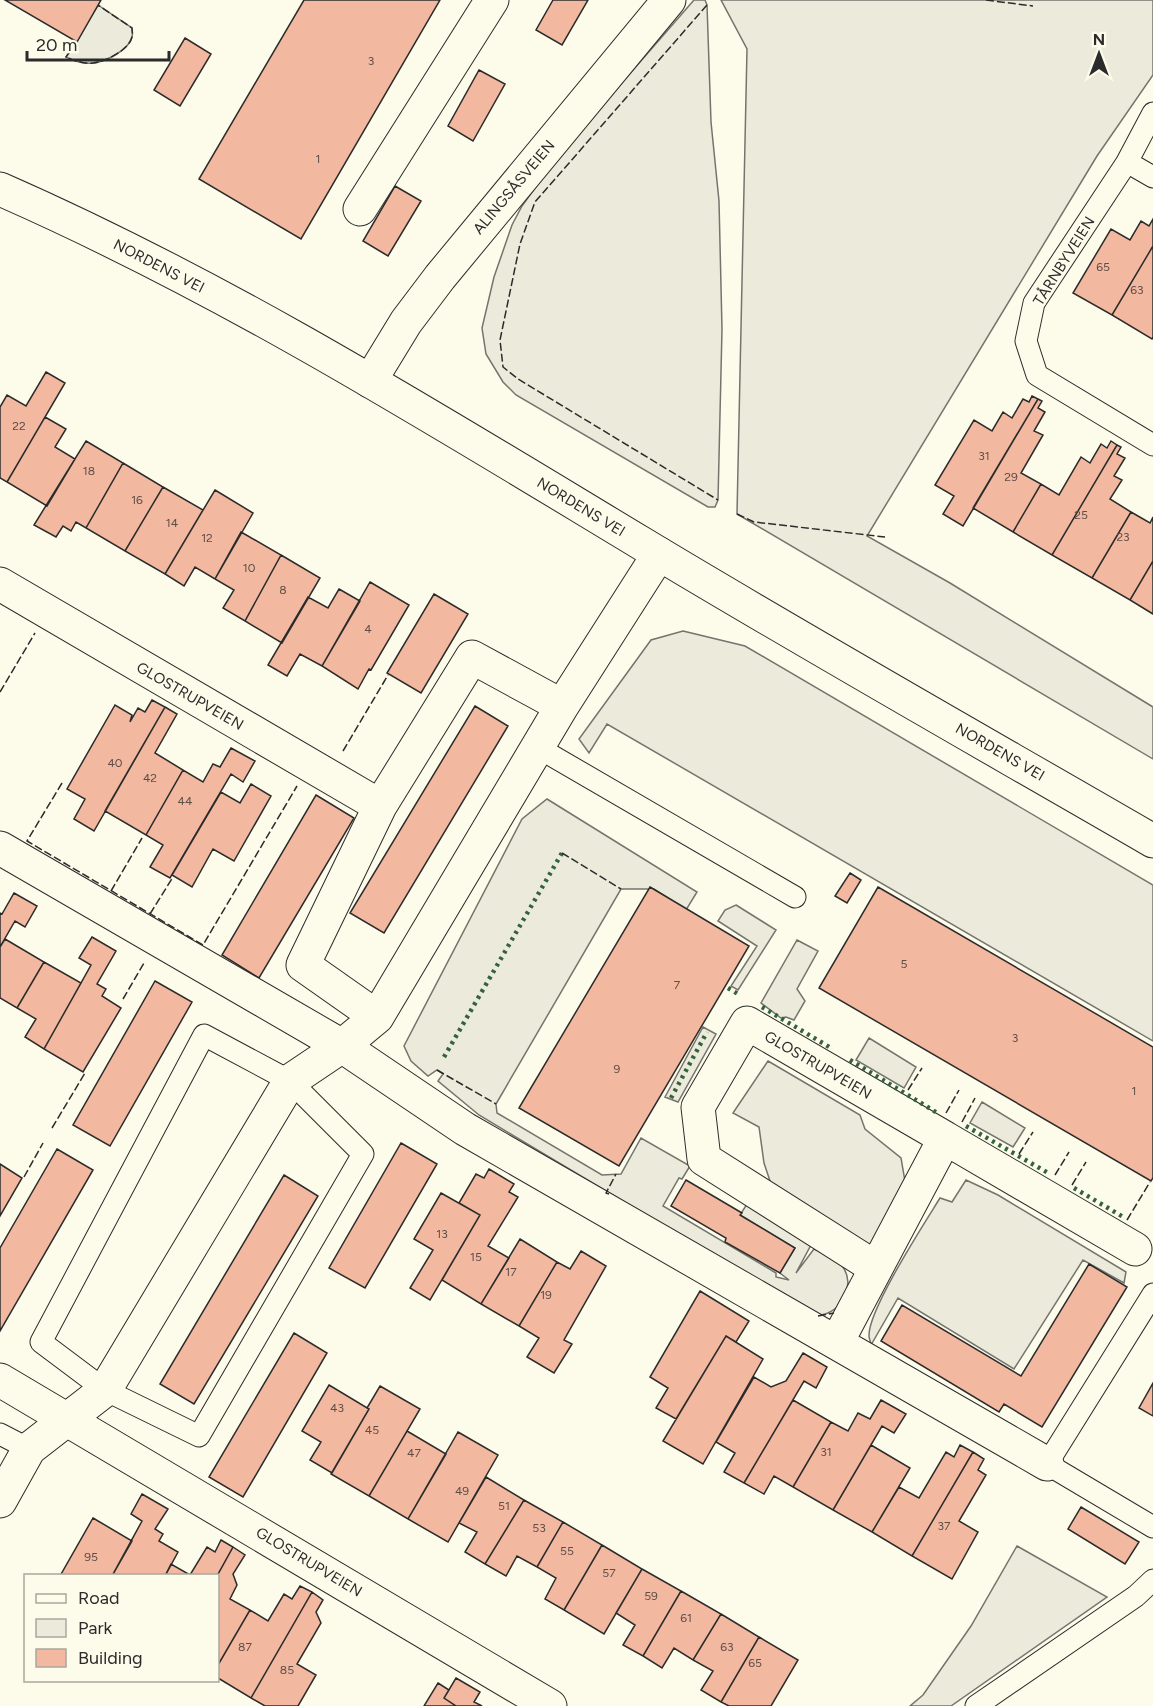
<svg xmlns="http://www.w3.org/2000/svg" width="1153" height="1706" viewBox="0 0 1153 1706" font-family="Figtree,sans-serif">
  <rect width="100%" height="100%" fill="#fdfbea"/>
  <!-- green -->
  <path fill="#ecebdb" stroke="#74746e" stroke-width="1.5" d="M694,0h11l2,5 4,117 8,79 3,128 -4,171 -3,7h-7l-192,-112 -13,-13 -17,-28 -4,-26 12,-51 18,-52 10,-19 37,-51z
    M721,0h432v75l-56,81 -230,380 83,47 203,124v52l-416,-245 10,-465z
    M98,5l34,23c0,3 1,6 0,9 -3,13 -27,25 -39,26 -10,1 -19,-2 -27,-6z
    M683,631l62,15 408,239v156l-546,-317 -18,29 -10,-14 72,-99z
    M547,799l150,93 -11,18 -32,-21h-33l-125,215 1,9 105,62 19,-1 20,-36 49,28 -8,13 -3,-1 -16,28 113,67v4l13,3 -9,-7 15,-25 -55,-33 7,-11 65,39 -16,30 18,-24c8,4 22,9 28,17 15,18 -1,49 -24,49 -7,0 -15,-7 -21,-10l-318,-190 -41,-34 5,-7 -6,-4 -9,6 -17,-15 -7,-15 118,-227z
    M736,905l40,25 -38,60 -7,-4 26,-40 -39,-25 7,-11z
    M797,940l21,11 -21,38 8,12 -11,19 -8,-3 -5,1 -20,-15z
    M703,1027l13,7 -38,68 -13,-5z
    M869,1038l47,29 -12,21 -48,-28z
    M768,1061l92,54 5,14 36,29 5,29 -33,59 -12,-4 -87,-49 -10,-30 -5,-36 -26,-14z
    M982,1102l43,26 -12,19 -43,-24z
    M966,1180l32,15 128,77 -2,11 -41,-23 -69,109 -116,-71 -27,47c0,-3 -2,-6 -2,-9 -1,-26 55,-112 71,-138l12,4z
    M1017,1546l90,51 -156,109h-41l13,-11 48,-69z"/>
  <!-- building -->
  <path fill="#f2b8a0" stroke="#2b2b2b" stroke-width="1.5" d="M5,0h96l-24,42z
    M304,0h136l-139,239 -102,-60z
    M553,0h35l-26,45 -26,-15z
    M185,38l26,16 -31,52 -26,-16z
    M479,70l26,14 -32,57 -25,-15z
    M395,186l26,15 -33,55 -25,-15z
    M1153,219v27l-41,69 -39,-22 38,-64 19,11 11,-19 8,5z
    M1153,246v91l-1,2 -40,-24z
    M46,372l19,11 -58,99 -7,-4v-71l7,-12 19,11z
    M1032,396l6,3 -75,127 -20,-12 11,-18 -19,-11 39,-65 18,11 11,-19 9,6 11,-19 6,3z
    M1038,399l4,2 -4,7 7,4 -11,19 9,4 -22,38 20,11 -28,48 -40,-24z
    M45,417l21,12 -11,18 20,12 -28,47 -40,-24z
    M86,441l37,22 -37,65 -10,-6 -5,9 -8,-5 -7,11 -22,-12z
    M1111,441l6,4 -65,110 -39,-23 28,-48 18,11 22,-38 9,6 11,-19 6,4z
    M1117,445l4,2 -4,7 8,4 -11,18 8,4 -12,19 21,13 -39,66 -40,-23z
    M123,463l40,24 -38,64 -39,-23z
    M163,487l40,23 -38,64 -40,-23z
    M215,490l38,23 -38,66 -20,-12 -11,19 -19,-12z
    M1131,512l19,11 3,-6v44l-23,39 -38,-22z
    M241,532l40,23 -36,66 -22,-13 11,-18 -19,-11z
    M281,555l39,23 -38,65 -37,-22z
    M1153,561v53l-23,-14z
    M370,582l39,23 -38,65 -2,-1 -11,20 -36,-23z
    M339,589l21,12 -38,65 -22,-12 -13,22 -19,-11 40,-68 20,11z
    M434,594l34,20 -47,79 -34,-20z
    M152,700l13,7 -71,124 -20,-12 11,-20 -18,-10 48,-84 17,10 -2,7 8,-14 7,4z
    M475,706l33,20 -124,207 -34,-20z
    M165,707l12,7 -22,39 28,17 -37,65 -41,-24z
    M231,748l24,13 -12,21 -12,-8 -61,104 -20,-11 13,-22 -17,-10 37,-65 20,12 10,-18 7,3z
    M251,784l20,12 -37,65 -21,-12 -21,38 -20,-12 49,-83 19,11z
    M316,795l38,23 -95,160 -37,-23z
    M850,873l11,7 -14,23 -12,-7z
    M650,887l99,59 -130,220 -100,-58z
    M878,887l275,160v131l-2,3 -332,-193z
    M14,893l23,13 -12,21 -10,-6 -15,26v-34l2,1z
    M92,937l24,14 -19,33 9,5 -4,7 19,12 -38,64 -39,-23 47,-84 -12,-7z
    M5,939l39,23 -27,46 -17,-10v-51z
    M44,962l37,21 -37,66 -19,-12 11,-18 -19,-11z
    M155,981l37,21 -82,144 -37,-21z
    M401,1143l36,21 -72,124 -36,-20z
    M57,1149l36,21 -93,161v-83z
    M0,1164l22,14 -22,38z
    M489,1169l25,15 -5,8 9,5 -30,49 21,12 -28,46 -39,-24 38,-65 -21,-12 17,-29 8,4z
    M284,1175l34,21 -124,208 -34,-20z
    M686,1180l56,33 -2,2 55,33 -15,25 -55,-31 1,-4 -55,-32z
    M441,1193l39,22 -50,85 -20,-12 23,-38 -19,-11z
    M520,1239l37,23 -38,64 -38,-22z
    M581,1251l25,15 -42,74 8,4 -18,29 -27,-16 12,-19 -20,-12 38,-64 13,7z
    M1089,1264l38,23 -85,140 -38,-23 -5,8 -118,-71 21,-36 119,71z
    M700,1291l49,30 -13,21 -10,-6 -50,83 -20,-11 12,-20 -18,-11z
    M294,1333l33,20 -84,144 -34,-20z
    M726,1336l37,23 -60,105 -40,-23z
    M803,1353l24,14 -11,21 -12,-7 -60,102 -20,-11 11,-19 -19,-11 38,-65 17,10 15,-6z
    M1153,1383v33l-14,-8z
    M329,1385l40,24 -37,64 -22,-13 11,-18 -19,-11z
    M380,1386l40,23 -51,87 -38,-22 38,-65 -2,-1z
    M793,1400l38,22 -38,65 -19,-11 -10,18 -20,-11z
    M881,1400l25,14 -12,19 -12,-7 -49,84 -40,-23 38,-65 17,9 10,-18 12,6z
    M407,1431l39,23 -38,65 -39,-23z
    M458,1432l40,23 -50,87 -40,-23z
    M871,1445l39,23 -38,64 -39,-22z
    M960,1445l13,7 -61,104 -40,-24 27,-45 20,11 27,-46 8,5z
    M973,1452l11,7 -6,11 8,5 -27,46 19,11 -26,47 -40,-23z
    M486,1477l38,23 -39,64 -20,-12 12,-20 -18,-9z
    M142,1494l26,15 -13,20 8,5 -4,7 19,11 -13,24h-53l30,-55 -11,-7z
    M524,1500l39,22 -26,45 -20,-11 -11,20 -21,-12z
    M1081,1507l58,35 -14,22 -57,-35z
    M93,1518l39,23 -20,35h-52z
    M563,1522l39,23 -38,65 -19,-11 11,-21 -19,-11z
    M221,1540l12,7 -16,29h-52l6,-12 19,11 17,-28 8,5z
    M602,1545l40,24 -38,65 -40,-24z
    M233,1547l12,8 -12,19 4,11 -7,14 20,11 -32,55 -1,-89z
    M642,1569l39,22 -38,65 -20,-11 12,-20 -19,-12z
    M300,1586l12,6 -61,106 -33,-20v-13l32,-55 18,11 16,-27 8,5z
    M681,1591l40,23 -28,46 -19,-12 -12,20 -19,-12z
    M312,1592l11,8 -7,12 5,11 -24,41 19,11 -18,31h-33l-14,-8z
    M721,1614l38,23 -38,65 -20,-12 12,-19 -20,-11z
    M759,1637l39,23 -27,46h-42l-8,-4z
    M456,1678l24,14 -6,10 8,4h-26l-12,-8z
    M438,1683l11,7 -5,8 12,8h-32z"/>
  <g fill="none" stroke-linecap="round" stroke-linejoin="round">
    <!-- service casing -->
    <g stroke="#2b2b2b" stroke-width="23">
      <path id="service" d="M1127,162l26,-49
        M1153,177l-26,-15 -93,141 -8,38 11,34 116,70
        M537,747l258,150
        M204,1035l86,46 73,73 -164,282 -94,-46 -64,-48z
        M1153,1294l-106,170 106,63
        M0,1434l29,15
        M976,1706l160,-110 17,-16"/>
    </g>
    <!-- minor casing -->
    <g stroke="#2b2b2b" stroke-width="35">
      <path id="minor" d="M360,209l132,-209
        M370,381l36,-59 34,-45 229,-277
        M0,584l380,222 92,-149 90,49
        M0,848l342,198 123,83 582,335
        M377,1017l-74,-52 77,-159
        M945,1138l190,111
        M837,1342l108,-204 -198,-115 -49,84 6,52 172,109
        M0,1380l550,326
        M0,1501l29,-52 76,-59 185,-309 52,-35 35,-29 185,-311 97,-152"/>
    </g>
    <!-- tertiary casing -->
    <g stroke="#2b2b2b" stroke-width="35">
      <path id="tertiary" d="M0,189c224,98 432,228 641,354 169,102 341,199 512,298"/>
    </g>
    <!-- service -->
    <use href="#service" stroke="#fdfbea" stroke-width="21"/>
    <!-- minor -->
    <use href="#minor" stroke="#fdfbea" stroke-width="33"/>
    <!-- tertiary -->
    <use href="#tertiary" stroke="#fdfbea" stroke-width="33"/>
    <!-- hedge -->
    <path stroke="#34623c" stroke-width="4.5" stroke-dasharray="3 4.5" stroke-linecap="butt" d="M728,988l10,6
      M762,1007l69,41
      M444,1057l118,-204
      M850,1060l89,54
      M671,1098l36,-66
      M966,1126l84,48
      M1074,1188l51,30"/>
    <!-- fence -->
    <path stroke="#2b2b2b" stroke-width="1.5" stroke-dasharray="8 3" stroke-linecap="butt" d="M986,0l47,6
      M707,5l-172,197 -15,42 -20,96 3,27 15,12 200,121
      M77,42l-11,15c8,4 17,7 27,6 12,-1 36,-13 39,-26 1,-3 0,-6 0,-9l-34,-23
      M737,514l17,8 131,15
      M0,692l35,-59
      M343,751l45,-76
      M62,783l-35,58 176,104 94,-159
      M562,853l59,36
      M111,891l31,-53
      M150,914l23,-37
      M123,999l21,-36
      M437,1070l59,34
      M908,1090l14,-22
      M946,1113l13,-23
      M962,1122l13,-24
      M52,1128l33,-55
      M1019,1154l14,-22
      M1055,1175l14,-23
      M24,1177l19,-34
      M1072,1185l14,-23
      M609,1194l-3,-1 10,-19
      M1127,1220l23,-38
      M818,1316l16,-3"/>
  </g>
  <g text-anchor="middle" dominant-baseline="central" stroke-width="4.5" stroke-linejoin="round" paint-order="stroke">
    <!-- number labels -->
    <g font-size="12" fill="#5d4e48">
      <text x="371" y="61">3</text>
      <text x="318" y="159">1</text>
      <text x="1103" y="267">65</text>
      <text x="1137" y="290">63</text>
      <text x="19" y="426">22</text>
      <text x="984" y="456">31</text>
      <text x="89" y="471">18</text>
      <text x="1011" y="477">29</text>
      <text x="137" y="500">16</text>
      <text x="1081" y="515">25</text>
      <text x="172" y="523">14</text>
      <text x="1123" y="537">23</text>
      <text x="207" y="538">12</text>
      <text x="249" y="568">10</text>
      <text x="283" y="590">8</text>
      <text x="368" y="629">4</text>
      <text x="115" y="763">40</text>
      <text x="150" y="778">42</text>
      <text x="185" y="801">44</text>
      <text x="904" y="964">5</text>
      <text x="677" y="985">7</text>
      <text x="1015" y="1038">3</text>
      <text x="617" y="1069">9</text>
      <text x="1134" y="1091">1</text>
      <text x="442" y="1234">13</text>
      <text x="476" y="1257">15</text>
      <text x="511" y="1272">17</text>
      <text x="546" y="1295">19</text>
      <text x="337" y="1408">43</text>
      <text x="372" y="1430">45</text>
      <text x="826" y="1452">31</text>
      <text x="414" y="1453">47</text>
      <text x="462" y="1491">49</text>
      <text x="504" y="1506">51</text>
      <text x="944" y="1526">37</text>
      <text x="539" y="1528">53</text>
      <text x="567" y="1551">55</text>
      <text x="91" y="1557">95</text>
      <text x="609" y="1573">57</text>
      <text x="651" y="1596">59</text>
      <text x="686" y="1618">61</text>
      <text x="245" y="1647">87</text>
      <text x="727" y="1647">63</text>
      <text x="755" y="1663">65</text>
      <text x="287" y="1670">85</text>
    </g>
    <!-- street labels -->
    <g font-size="15" fill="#2b2b2b" stroke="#fdfbea">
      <text transform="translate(514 187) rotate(-50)">ALINGSÅSVEIEN</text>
      <text transform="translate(1064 261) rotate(-58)">TÅRNBYVEIEN</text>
      <text transform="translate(159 266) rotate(27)">NORDENS VEI</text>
      <text transform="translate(581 507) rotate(31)">NORDENS VEI</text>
      <text transform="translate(190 696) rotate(30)">GLOSTRUPVEIEN</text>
      <text transform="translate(1000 752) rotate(30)">NORDENS VEI</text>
      <text transform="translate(818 1065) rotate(30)">GLOSTRUPVEIEN</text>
      <text transform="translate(309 1562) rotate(31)">GLOSTRUPVEIEN</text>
    </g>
  </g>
  <!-- legend -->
  <rect x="24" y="1574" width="195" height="108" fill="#fdfbea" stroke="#a9a89e" stroke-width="1.5"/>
  <rect x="36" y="1594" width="30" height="9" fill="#fdfbea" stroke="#a9a89e" stroke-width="1.5"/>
  <text x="78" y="1604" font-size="18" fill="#2b2b2b">Road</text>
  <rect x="36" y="1619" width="30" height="18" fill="#ecebdb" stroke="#a9a89e" stroke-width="1.5"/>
  <text x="78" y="1634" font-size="18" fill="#2b2b2b">Park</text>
  <rect x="36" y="1649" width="30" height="18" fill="#f2b8a0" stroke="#a9a89e" stroke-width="1.5"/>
  <text x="78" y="1664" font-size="18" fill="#2b2b2b">Building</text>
  <!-- north arrow -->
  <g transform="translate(1099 54)" stroke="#fdfbea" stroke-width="4.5" paint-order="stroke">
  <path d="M0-4.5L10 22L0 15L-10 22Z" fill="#2b2b2b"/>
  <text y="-9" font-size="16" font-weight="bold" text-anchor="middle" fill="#2b2b2b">N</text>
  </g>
  <!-- scale -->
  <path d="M27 51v9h142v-9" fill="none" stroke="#2b2b2b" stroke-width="3"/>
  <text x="36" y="51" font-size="18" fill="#2b2b2b" stroke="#fdfbea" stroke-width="4.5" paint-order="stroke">20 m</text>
</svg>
